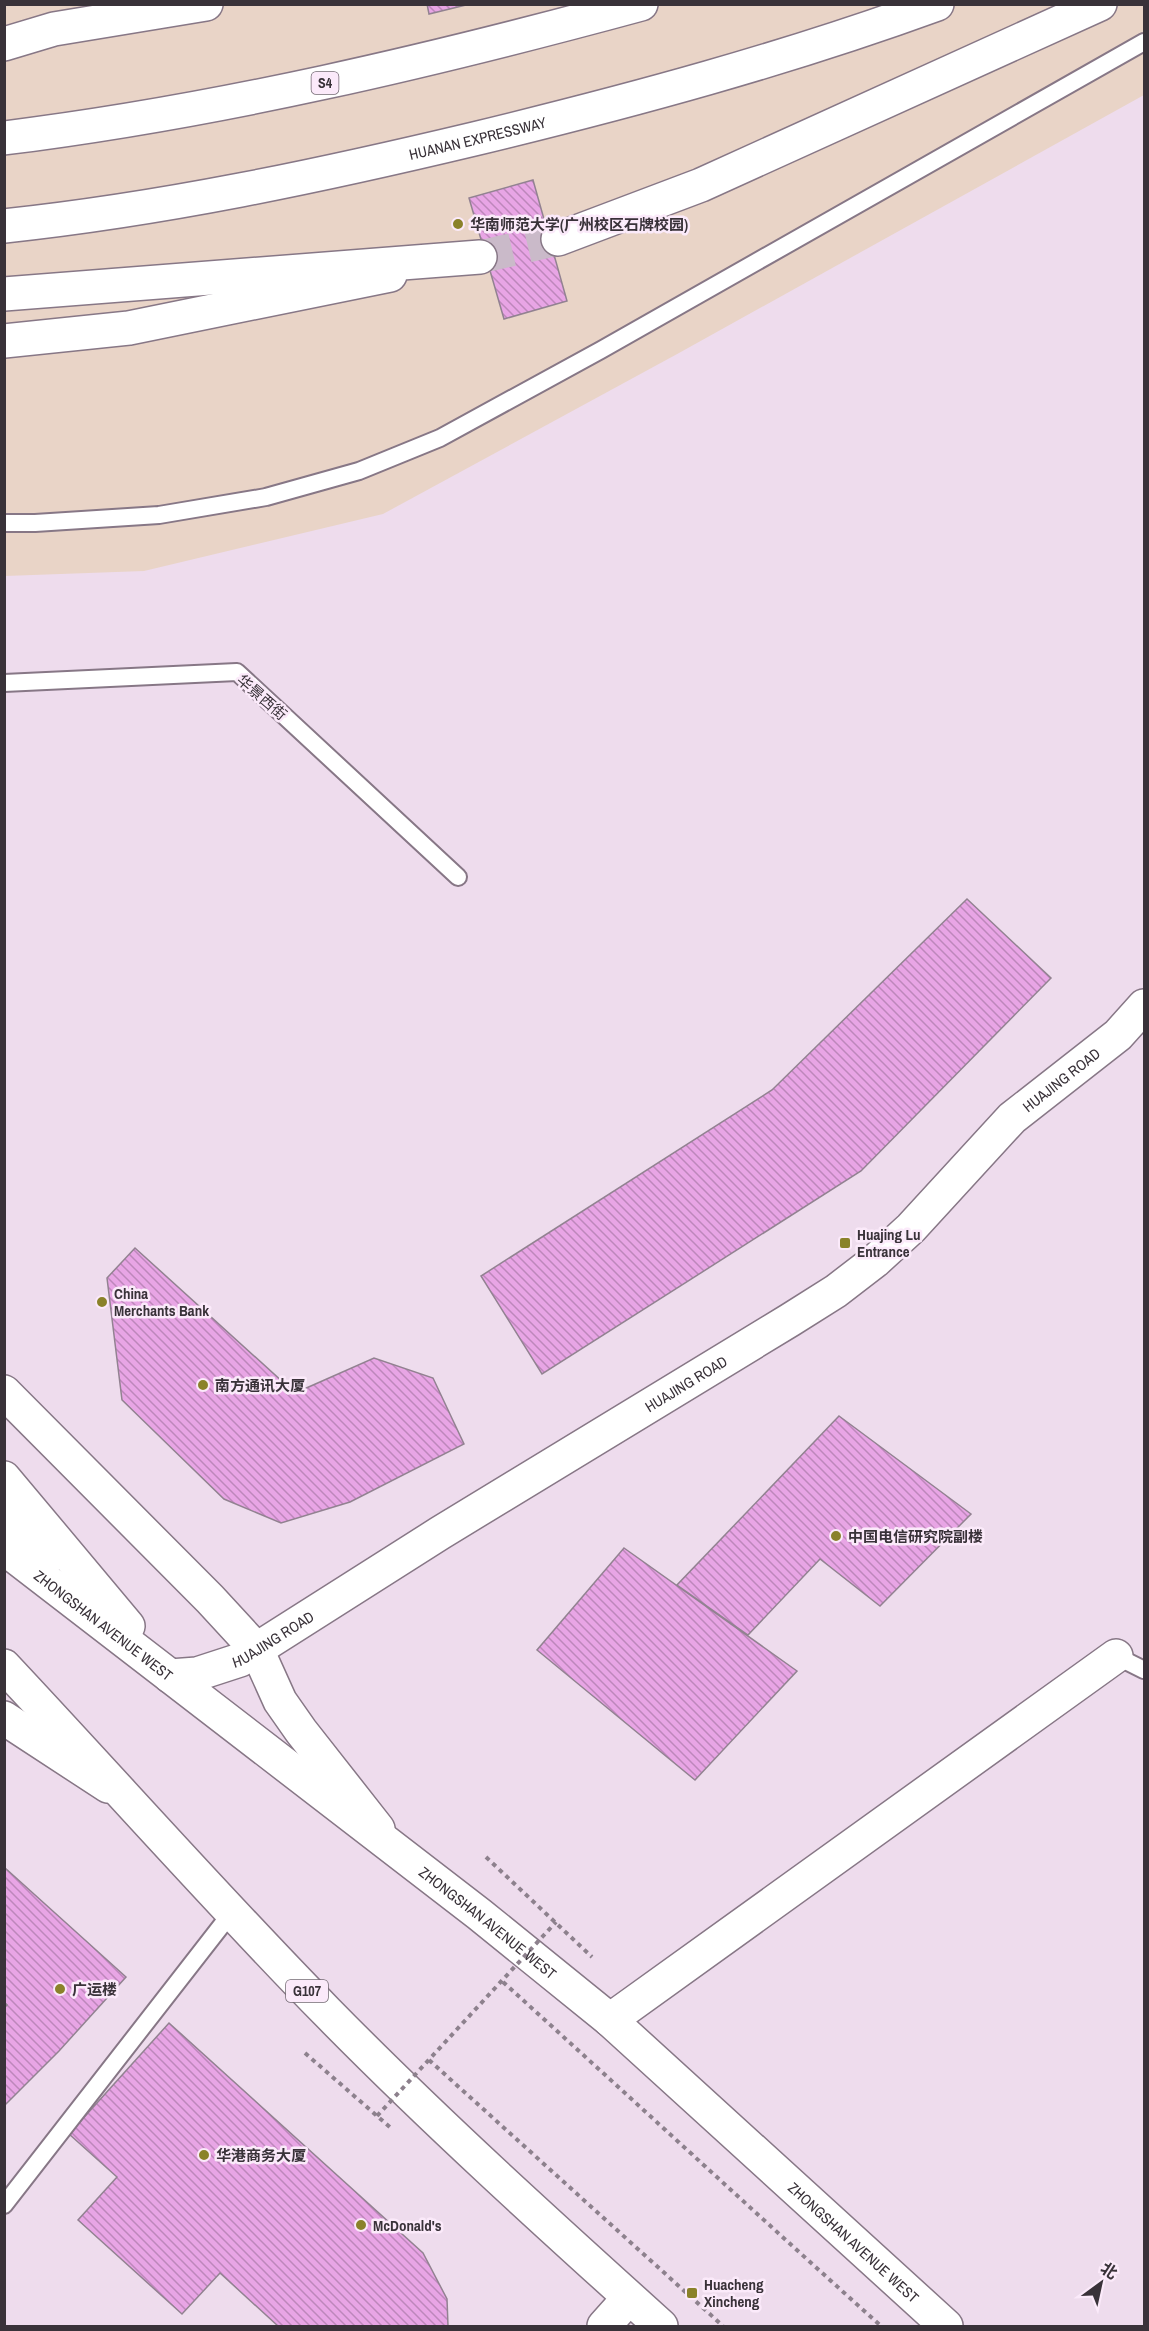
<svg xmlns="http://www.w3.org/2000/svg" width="1149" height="2331" viewBox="0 0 1149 2331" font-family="'Archivo Narrow','Noto Sans SC',sans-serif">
  <defs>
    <pattern id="building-back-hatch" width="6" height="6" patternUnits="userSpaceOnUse" patternTransform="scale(1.5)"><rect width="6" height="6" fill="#e8a5e5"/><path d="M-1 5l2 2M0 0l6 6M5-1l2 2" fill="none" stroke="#bd87bb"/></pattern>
  </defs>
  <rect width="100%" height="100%" fill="#eedced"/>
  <!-- education -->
  <path fill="#e9d4c7" d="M4,5h1140v90l-465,258 -296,161 -239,57 -139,5z"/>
  <!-- building -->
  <path fill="url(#building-back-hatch)" stroke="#928291" stroke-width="1.5" d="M427,4h43l-41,10z
    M533,180l34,121 -63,18 -35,-121z
    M967,899l84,79 -190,193 -319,203 -61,-98 291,-186z
    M135,1248l160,145 79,-35 59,20 31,66 -114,58 -69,21 -57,-24 -102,-99 -15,-122z
    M839,1416l132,98 -91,92 -60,-47 -72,76 -71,-50z
    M624,1548l173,123 -102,109 -158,-130z
    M4,1867l122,110 -67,74 -55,55v-98l3,-3 -3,-3z
    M169,2023l254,230 24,46 1,27h-170l-58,-53 -38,41 -104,-94 39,-43 -48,-43z"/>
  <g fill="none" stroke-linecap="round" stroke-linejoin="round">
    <!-- highway-tunnel -->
    <path stroke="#cabac9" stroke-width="33" stroke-dasharray="33 16" stroke-linecap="butt" d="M480,257l78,-18"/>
    <!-- lane casing -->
    <g stroke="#877786" stroke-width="20">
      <path id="lane" d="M4,523h31l124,-8 107,-18 93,-26 81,-33 161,-88 543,-308
        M4,683l233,-11 221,205
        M1116,1656l28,14
        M4,2205l228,-293"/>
    </g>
    <!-- street casing -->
    <g stroke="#877786" stroke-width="36">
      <path id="street" d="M4,1392l206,207 47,51
        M610,2020l506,-364"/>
    </g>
    <!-- secondary casing -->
    <g stroke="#877786" stroke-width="36">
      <g id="secondary">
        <path d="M4,44l50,-15 152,-25"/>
        <path d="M4,341l125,-13 261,-53"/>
        <path d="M257,1650l23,51 21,30 77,98"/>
        <path id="s1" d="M170,1676l27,-2 43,-14 200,-127 350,-213 46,-29 39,-30 36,-33 101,-110 106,-83 26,-29"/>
        <path d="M4,1718l104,68"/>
        <path d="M604,2326l25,-28"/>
      </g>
    </g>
    <!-- highway casing -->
    <g stroke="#877786" stroke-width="36">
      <g id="highway">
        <path d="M4,138c216,-27 427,-77 637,-134"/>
        <path id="s2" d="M4,226c159,-17 315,-50 470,-87 157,-38 312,-80 463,-135"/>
        <path d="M558,239l143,-54 399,-181"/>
        <path d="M4,294l476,-37"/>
        <path d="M4,1478l124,148"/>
        <path d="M4,1517l43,41"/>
        <path id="s3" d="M4,1548l475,366 131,106 336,306"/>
        <path d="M4,1666c108,115 212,233 323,346 107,109 221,212 334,314"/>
      </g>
    </g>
    <!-- path -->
    <path stroke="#8d818d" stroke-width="4" stroke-dasharray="4.5 4.5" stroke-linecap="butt" d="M486,1857l106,100
      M503,1982c126,114 251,230 378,344
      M305,2053l87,76
      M429,2060l294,266"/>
    <!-- lane -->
    <use href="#lane" stroke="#fff" stroke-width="16"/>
    <!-- street -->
    <use href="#street" stroke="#fff" stroke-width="33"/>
    <!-- secondary -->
    <use href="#secondary" stroke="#fff" stroke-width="33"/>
    <!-- highway -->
    <use href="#highway" stroke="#fff" stroke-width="33"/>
    <!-- path-bridge -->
    <path stroke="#8d818d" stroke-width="4" stroke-dasharray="4.5 4.5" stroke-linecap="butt" d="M377,2116l179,-194"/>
  </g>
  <!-- markers -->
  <g fill="#8a822a" stroke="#fbeafa" stroke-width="2">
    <circle cx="458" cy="224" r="6"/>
    <rect x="839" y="1237" width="12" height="12" rx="3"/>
    <circle cx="102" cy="1302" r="6"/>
    <circle cx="203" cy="1385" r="6"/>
    <circle cx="836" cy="1536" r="6"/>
    <circle cx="60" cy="1989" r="6"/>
    <circle cx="204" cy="2155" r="6"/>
    <circle cx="361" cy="2225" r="6"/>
    <rect x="686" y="2287" width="12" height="12" rx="3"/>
  </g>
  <g text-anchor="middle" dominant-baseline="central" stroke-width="5" stroke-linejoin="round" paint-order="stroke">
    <!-- shield labels -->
    <g fill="#fbeafa" stroke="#736973" stroke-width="1.5">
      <rect x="311.5" y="72" width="27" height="22" rx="4.5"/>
      <rect x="286" y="1980" width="42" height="22" rx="4.5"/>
    </g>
    <g font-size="14" font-weight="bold" fill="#393239">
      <text x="325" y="83">S4</text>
      <text x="307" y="1991">G107</text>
    </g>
    <!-- street labels -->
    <g font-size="15" fill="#393239" stroke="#fbeafa">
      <text stroke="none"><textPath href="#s2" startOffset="482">HUANAN EXPRESSWAY</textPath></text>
      <text transform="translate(262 697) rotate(41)">华景西街</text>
      <text stroke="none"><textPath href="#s1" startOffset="1083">HUAJING ROAD</textPath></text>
      <text stroke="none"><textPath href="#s1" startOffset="597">HUAJING ROAD</textPath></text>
      <text stroke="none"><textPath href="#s3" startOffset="126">ZHONGSHAN AVENUE WEST</textPath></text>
      <text stroke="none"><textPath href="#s1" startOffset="111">HUAJING ROAD</textPath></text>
      <text stroke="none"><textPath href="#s3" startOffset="612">ZHONGSHAN AVENUE WEST</textPath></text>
      <text stroke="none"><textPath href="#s3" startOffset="1098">ZHONGSHAN AVENUE WEST</textPath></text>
    </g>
    <!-- poi labels -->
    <g font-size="15" font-weight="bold" fill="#393239" stroke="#fbeafa" text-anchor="start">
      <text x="470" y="224">华南师范大学(广州校区石牌校园)</text>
      <text x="857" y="1234">Huajing Lu<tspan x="857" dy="17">Entrance</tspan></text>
      <text x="114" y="1293">China<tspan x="114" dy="17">Merchants Bank</tspan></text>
      <text x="215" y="1385">南方通讯大厦</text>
      <text x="848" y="1536">中国电信研究院副楼</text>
      <text x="72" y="1989">广运楼</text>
      <text x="216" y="2155">华港商务大厦</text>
      <text x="373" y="2225">McDonald's</text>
      <text x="704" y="2284">Huacheng<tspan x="704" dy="17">Xincheng</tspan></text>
    </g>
  </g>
  <!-- border -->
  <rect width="1149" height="2331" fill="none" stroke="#393239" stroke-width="12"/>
  <!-- north arrow -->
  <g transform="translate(1101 2283) rotate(33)" stroke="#fbeafa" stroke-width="4.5" paint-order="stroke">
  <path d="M0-4.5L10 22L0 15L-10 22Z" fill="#393239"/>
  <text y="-9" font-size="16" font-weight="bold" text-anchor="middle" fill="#393239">北</text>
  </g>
</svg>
